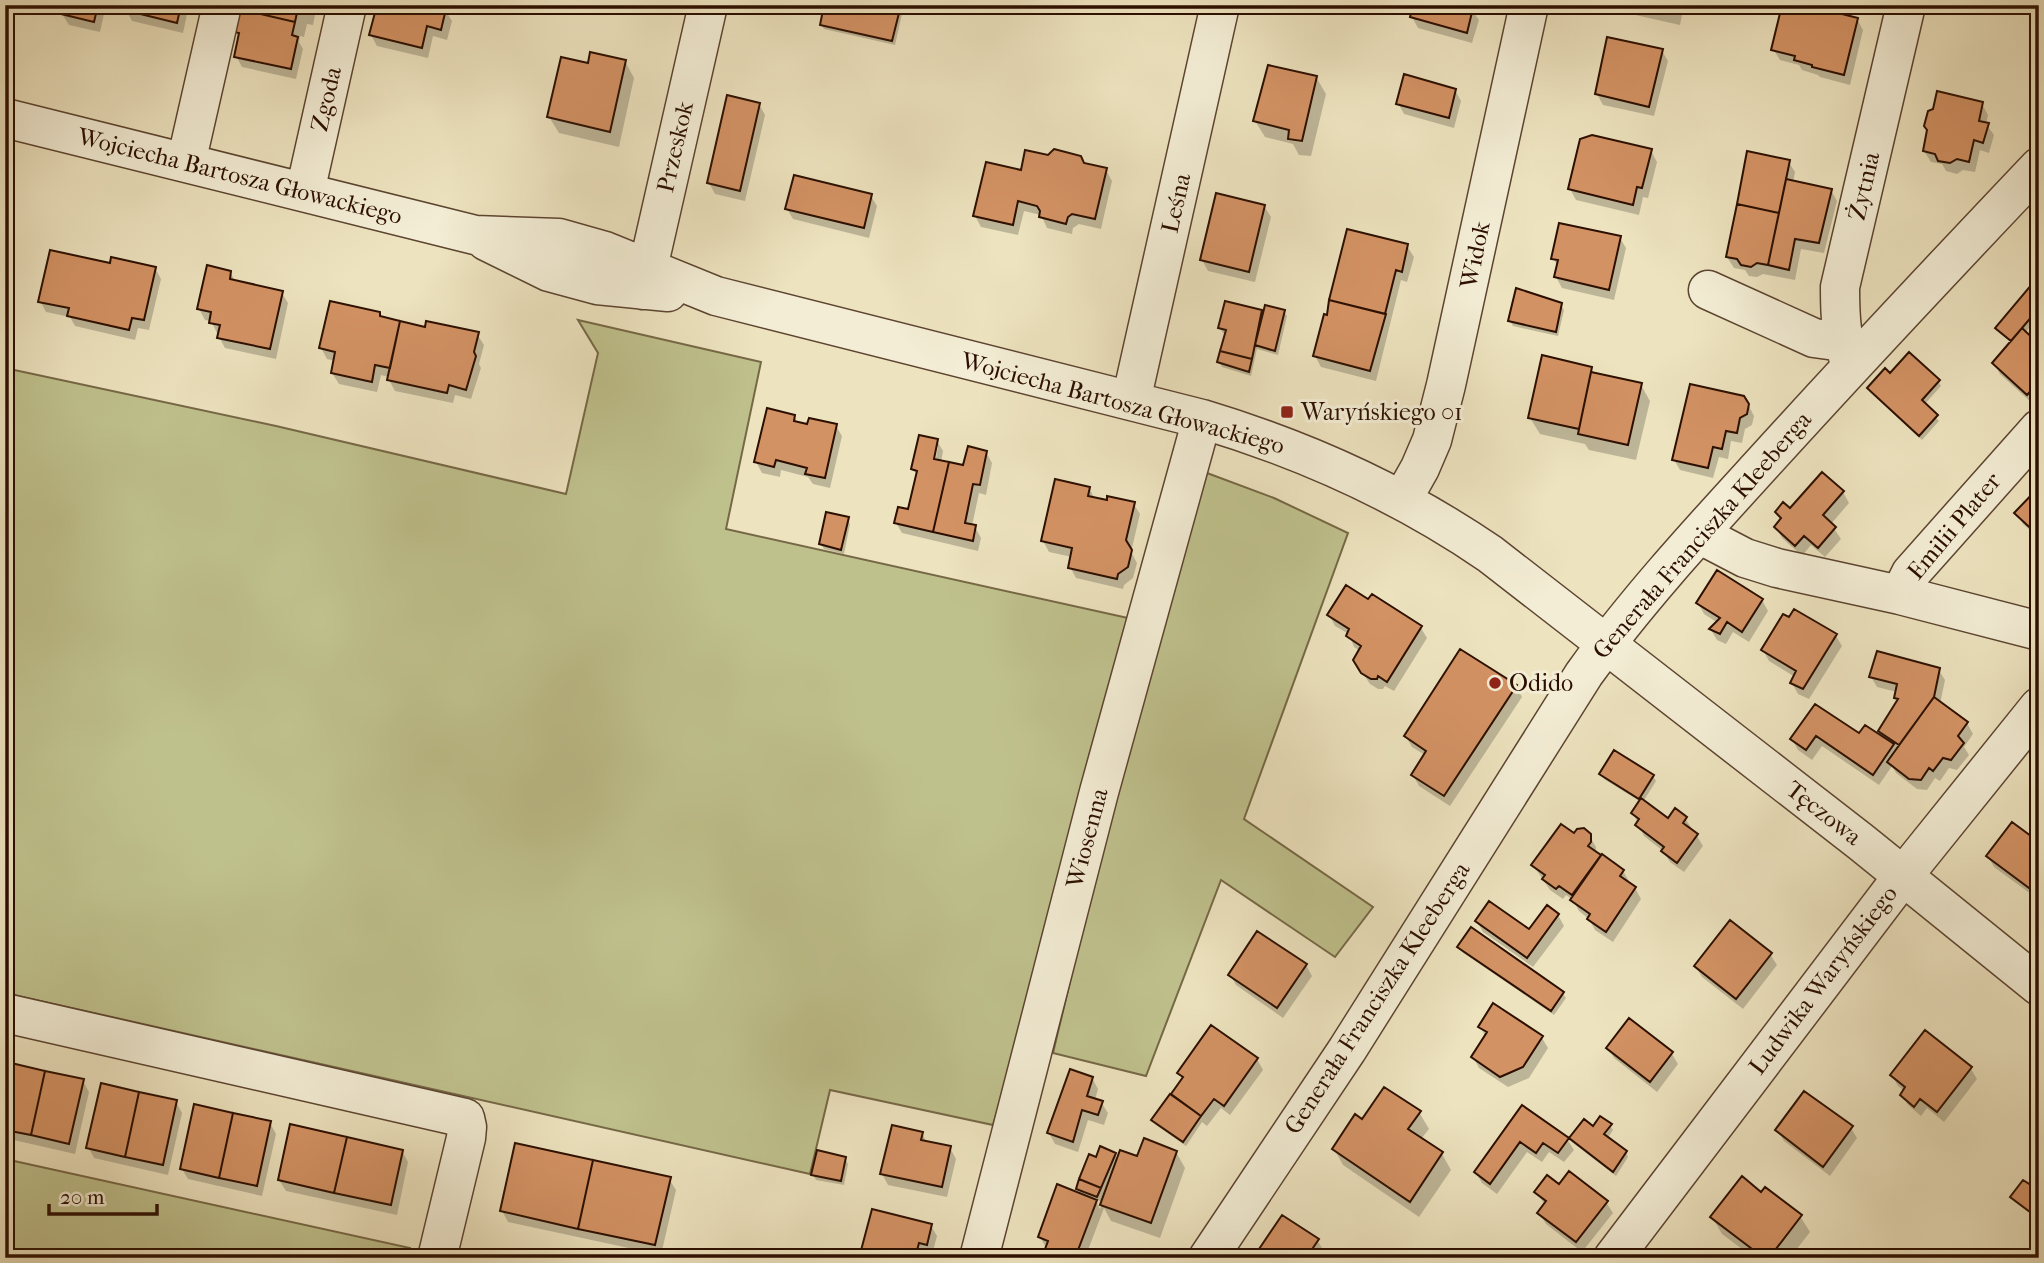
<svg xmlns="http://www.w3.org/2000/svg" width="2044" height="1263" viewBox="0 0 2044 1263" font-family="'IM FELL French Canon',serif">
  <rect width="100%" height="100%" fill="#ede3bf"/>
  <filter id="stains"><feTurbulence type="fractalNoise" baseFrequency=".00286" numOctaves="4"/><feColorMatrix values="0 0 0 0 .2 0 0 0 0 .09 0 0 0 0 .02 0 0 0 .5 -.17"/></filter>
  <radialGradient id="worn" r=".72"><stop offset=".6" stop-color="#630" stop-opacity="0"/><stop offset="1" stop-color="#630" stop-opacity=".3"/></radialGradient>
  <!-- green -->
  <path fill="#bfc18d" stroke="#766846" stroke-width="2" d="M578,320l183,42 -35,167 411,91 -144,505 -163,-35 -20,84 -805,-181v-625l271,58 290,68 32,-141z
    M1207,473l67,25 74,35 -104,286 129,88 -38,50 -114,-77 -75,196 -93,-23 63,-265z
    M5,1159l405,89 -1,10h-404z"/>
  <!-- shadow -->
  <path fill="#0003" fill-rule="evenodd" d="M64,5h42l-6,27 -31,-7 -7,-11z
    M127,5h62l-6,28 -51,-12 -6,-11z
    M242,5h75l-4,20 -6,-1 -3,13 -4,-1 -1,6 4,7 -7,30 -54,-12 -6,-11 4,-17 -4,-8z
    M616,5h24l-1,5z
    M826,5h78l-9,40 -71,-16 -3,-5z
    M1618,5h66l-4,20 -58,-13z
    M1784,5h14l14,4 1,-4h15l4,8 25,6 6,11 -13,55 -30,-8 -2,-2 -16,-5 -3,-5 -19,-5 -7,-11z
    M445,10l7,11 -5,19 -14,-4 -5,22 -51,-12 -6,-11z
    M1472,10l7,10 -7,23 -54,-15 -6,-11z
    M1662,51l6,10 -14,55 -51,-11 -6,-11z
    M625,61l9,17 -15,69 -60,-14 -10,-16 40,-52z
    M1316,77l10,17 -15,62 -12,-1 -6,-11 -28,-7 -10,-16z
    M1455,90l6,11 -7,27 -50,-14 -6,-11z
    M759,104l6,11 -20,86 -30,-7 -6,-11z
    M1982,104l6,11 -2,9 8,11 -5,18 -9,-3 -5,22 -12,-2 -6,4 -11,-3 -4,-7 -11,-2 -7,-11z
    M1651,151l6,11 -9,36 -5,-1 -4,18 -63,-15 -6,-11z
    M1788,161l7,11 -2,11 38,7 6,11 -13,52 -23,-4 -6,31 -32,-6 -6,3 -8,-1 -4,-6 -11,-2 -7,-11z
    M1085,165l21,5 6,11 -11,48 -22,-5 -6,4 -1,6 -25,-6 -6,-13 -17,-4 -6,24 -37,-8 -6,-11 47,-44z
    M871,196l6,10 -8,32 -76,-19 -6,-10z
    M1264,206l7,11 -16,65 -47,-11 -6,-11z
    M2039,215v19l-7,-11z
    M1620,238l6,10 -12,52 -52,-12 -6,-11 2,-10 -5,-9z
    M1407,246l7,11 -7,25 -6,-2 -25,101 -55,-14 -6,-11 16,-54z
    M111,266l44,2 6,11 -12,51 -11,-2 -3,12 -60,-14 -5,-9 -24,-5 -6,-11z
    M230,272l6,11 46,10 6,10 -12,56 -51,-11 -6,-11 1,-3 -3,-1 -6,-12 -6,-1 -6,-11z
    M2039,292v24l-14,17 14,13v53l-5,6 -34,-31 -6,-11 18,-20 -15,-15z
    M1226,303l39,10 19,-1 3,4 -9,39 -21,-6 -6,27 -29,-9 -3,-5 8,-29h-4l-3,-5z
    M1561,305l3,5 -6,26 -45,-10 -3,-5z
    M379,313l3,5 45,11 50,5 7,11 -5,19 2,4 -10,31 -16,-4 -2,8 -58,-12 -6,-11v-3l-8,-2 -4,17 -38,-8 -7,-11 3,-12 -8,-2 -6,-11z
    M1591,369l4,6 46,10 9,16 -14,59 -47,-10 -4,-6 -45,-10 -10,-16z
    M1890,375l48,6 3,5 -17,19 15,16 -17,19 -51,-47 -2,-4z
    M1748,404l6,12 -2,9 -7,4 -3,14 -11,-2 -3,18 -9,-2 -6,21 -33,-8 -6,-10z
    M794,416l4,8 11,2h27l6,10 -12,52 -17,-4 -5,-7 -27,-7 -1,7 -18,-4 -6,-11z
    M937,441l6,10 -2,11 23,5 22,-15 6,11 -6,32 -7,-2 -7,33 3,1 6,11 -3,13 -76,-18 -6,-10 13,-11 9,-36 -5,-7zM935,447h3l-4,21 -3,-1z
    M1822,474l21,18 6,11 -18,21 10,15 -16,18 -14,-12 -9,11 -20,-18 -6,-11 5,-7 -4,-8 13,-2z
    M1089,488l6,11 38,4 7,11 -9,38 6,11 -4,15 -9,7 -1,4 -47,-11 -6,-11 2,-10 -23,-5 -6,-11z
    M2039,489v50l-16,-15 -6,-11z
    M847,519l3,5 -6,30 -20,-5 -3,-5z
    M1372,597l49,31 6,10 -33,53 -9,-5 -2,3h-5l-8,-5 -9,-13 -1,-20 -6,-4 -5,-13 -14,-8 -6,-11 40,-14z
    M1762,600l6,11 -19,31 -16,-10 -7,12 -9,-4 -6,-10 7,-7 -14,-9 -6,-11z
    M1836,636l6,10 -33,53 -11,-5 -6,-11 3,-6 -26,-16 -6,-11z
    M1938,669l7,11 -5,24 27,19 6,11 -9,13 5,8 -12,15 -8,-2 -9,13 -5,-3 -8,12 -10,-1 -21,-16 -4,-7 -13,19 -57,-39 -10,14 -14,-10 -6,-11 23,-33 44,30 19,-1 20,-33 -3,-5 2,-5 -20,-5 -6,-10z
    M1516,686l6,11 -72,109 -31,-20 -6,-11 12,-20 -13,-8 -6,-10z
    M1601,774l52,2 3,5 -13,21 25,18 17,-2 7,11 -1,2 6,5 6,10 -19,26 -14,-10 -7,-11 -19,-15 -11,-23 8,-11 -37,-23z
    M1589,835l7,12v6l27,18 6,10 -1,2 7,5 6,11 -28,43 -18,-12 -6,-11 -10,-8 -6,-11 -7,-5 -3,4 -13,-9 -17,-25 41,-29z
    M2039,844v56l-45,-33 -6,-11z
    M1558,915l6,11 -31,41 -50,-35 -6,-11 52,10z
    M1459,947l104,47 3,4 -12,17 -92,-63z
    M1770,954l7,11 -34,44 -41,-32 -6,-10z
    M1306,965l6,11 -29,42 -47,-33 -6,-10z
    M1629,1020l43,34 6,10 -21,28 -43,-34 -6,-10z
    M1480,1027l62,11 6,10 -19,30 -21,9 -29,-19 -6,-11 13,-20z
    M1257,1059l6,11 -33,45 -9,-7 -14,18 -5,-4 -16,24 -30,-21 -3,-5 30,-41 -4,-6z
    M1971,1069l6,10 -33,43 -17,-14 -6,8 -13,-11 -6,-10 3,-4 -7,-5 -6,-11z
    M1092,1078l6,11 -3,11 6,2 7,11 -4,12 -16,-5 -10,32 -23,-8 -6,-11z
    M5,1079l78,2 6,11 -14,62 -70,-16z
    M176,1102l6,11 -14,62 -74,-17 -6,-11z
    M1522,1108l45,31 7,11 -10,12 -15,-10 -7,10 -15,-10 -30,42 -15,-11 -6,-10z
    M1419,1112l10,17 -8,10 21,15 9,16 -32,47 -76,-52 -9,-16 29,-27z
    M1584,1121l9,7 17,-2 3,4 -6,9 19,13 2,5 -12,19 -47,-36z
    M270,1123l6,11 -14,62 -74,-17 -6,-10z
    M1851,1128l6,10 -27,38 -46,-35 -7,-11z
    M922,1133l5,10 23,5 6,11 -9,38 -59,-12 -6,-11z
    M402,1151l6,11 -11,53 -111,-24 -7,-11z
    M1176,1152l9,16 -25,70 -49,-17 -7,-13 -19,50h-33l-12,-21 42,-41 -5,-8 20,-29 17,-5 4,6zM1095,1199l8,3 -3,7z
    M845,1159l3,5 -4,21 -28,-5 -3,-5z
    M669,1179l7,11 -15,65 -153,-33 -6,-11z
    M2039,1184v36l-24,-18 -3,-5 22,-7z
    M1560,1186l46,16 7,11 -31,39 -36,-28 -7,-11 6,-8 -9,-13z
    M1761,1194l39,22 10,16 -20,26h-36l-32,-24 -10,-17z
    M931,1226l6,10 -5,19 -7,-2 -1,5h-63z
    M1317,1240l7,11 -5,7h-64z"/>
  <!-- building -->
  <path fill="#d39264" stroke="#2c0f00" stroke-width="2" d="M63,5h35l-4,17 -33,-8z
    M125,5h56l-4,18 -53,-13z
    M240,5h65l-1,4 -6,-1 -3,14 -56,-13z
    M377,5h56l13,4 -5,21 -14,-4 -5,22 -53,-13z
    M824,5h77l-9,36 -72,-16z
    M1413,5h51l9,3 -6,25 -57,-16z
    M1782,5l29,2v-2h16l-1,5 32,8 -14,57 -32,-8v-2l-18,-5 1,-4 -24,-6z
    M239,9l56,13 -3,13 6,2 -7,32 -57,-12 5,-24 -5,-1z
    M1607,37l56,12 -14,58 -54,-13z
    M590,52l36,8 -16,72 -63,-15 14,-60 27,6z
    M1268,65l49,11 -15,65 -14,-2 1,-9 -36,-9z
    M1404,74l52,15 -7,29 -53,-14z
    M1937,91l46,11 -4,19 10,2 -6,20 -9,-3 -5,22 -12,-3 -7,4 -12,-2 -3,-7 -12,-3 4,-21 -3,-4 4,-15 5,-2z
    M727,95l33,8 -20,88 -33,-8z
    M1592,135l60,14 -10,39 -5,-1 -4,18 -65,-16 12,-50z
    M1054,149l27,7 3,7 23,5 -12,51 -23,-5 -4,3 -2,7 -27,-7 1,-6 -3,-5 -19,-5 -5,24 -40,-9 13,-54 35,8 4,-20 23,5z
    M1747,151l43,9 -11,53 -42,-9z
    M794,175l78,19 -8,34 -79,-19z
    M1786,179l46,10 -13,54 -24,-4 -6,31 -21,-5z
    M1216,193l49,12 -16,67 -49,-12z
    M1737,204l42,9 -11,52 -11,-2 -6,4 -10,-2 -4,-6 -11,-2z
    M1559,223l62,13 -12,54 -55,-13 4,-17 -7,-1z
    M1347,229l61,15 -6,28 -6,-2 -11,44 -56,-14z
    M50,250l60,13 1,-6 45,10 -12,53 -12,-2 -3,12 -62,-14 2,-8 -31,-6z
    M207,265l24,6 -1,8 53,12 -13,58 -53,-11 3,-13 -11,-2 2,-11 -14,-3z
    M2032,284l7,5v19l-28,33 -16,-13z
    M1516,288l46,15 -6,29 -48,-11z
    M1329,300l57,14 -16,57 -57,-15 11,-42 3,1z
    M330,301l50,11v4l20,5 -10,47 -15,-3 -3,17 -41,-9 4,-21 -16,-4z
    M1225,301l37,9 -10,49 -32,-8 6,-21 -8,-2z
    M1265,305l20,5 -10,41 -20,-6z
    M400,321l25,6 1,-6 53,11 -5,20 2,4 -10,34 -17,-5 -2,8 -60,-13z
    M2022,328l17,16v38l-12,13 -35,-32z
    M1220,351l32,8 -3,13 -32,-10z
    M1909,352l31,28 -18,20 16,15 -19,21 -52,-48 18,-20 5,5z
    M1542,355l50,12 -13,62 -51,-11z
    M1591,372l51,11 -14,62 -50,-11z
    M1690,384l54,12 5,8 -2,10 -7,4 -3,15 -11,-2 -4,18 -9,-2 -5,21 -36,-8z
    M767,408l28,7 -1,6 13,3 2,-6 28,6 -12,54 -20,-4 2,-6 -31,-8 -2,7 -20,-5z
    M919,435l19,4 -4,20 15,3 -16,70 -39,-9 4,-16 10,2 9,-38 -6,-2z
    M968,446l19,5 -7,34 -7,-1 -8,39 11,2 -3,16 -40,-9 16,-70 14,3z
    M1822,472l22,19 -21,24 13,12 -18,21 -14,-12 -9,10 -21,-19 7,-9 -6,-6 8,-10 7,6z
    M1055,479l35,8 -2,9 19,4v-4l28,6 -9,38 6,10 -4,17 -10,7 -1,5 -49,-11 4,-20 -31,-7z
    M2039,487v49l-25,-23z
    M826,512l23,5 -8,33 -22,-6z
    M1717,570l46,29 -21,33 -15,-10 -7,12 -11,-5 11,-11 -24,-15z
    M1346,585l22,14 4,-5 50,32 -35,56 -9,-6 -1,3h-6l-10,-6 -8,-13 8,-14 -15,-10 3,-7 -22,-14z
    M1794,609l43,25 -34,55 -13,-6 6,-12 -35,-21 22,-36 6,3z
    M1460,649l57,36 -73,111 -33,-21 15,-24 -22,-15z
    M1877,651l63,17 -6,29 -35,48 -21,-14 20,-32 -4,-1 3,-14 -28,-7z
    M1934,697l34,25 -10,14 6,7 -13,17 -8,-2 -10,13 -4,-3 -8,12 -12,-1 -22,-17z
    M1815,704l44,29 6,-8 29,19 -21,31 -57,-39 -10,14 -16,-11z
    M1614,750l40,25 -15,24 -40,-25z
    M1641,798l27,20 7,-10 12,9 -4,6 15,11 -21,29 -16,-12 3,-4 -29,-22 4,-6 -8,-6z
    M2012,822l27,20 -2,52 -51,-38z
    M1561,824l13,9 3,-4 7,-1 7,6v8l-3,4 13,9 -29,40 -13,-9 -3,3 -14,-10 3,-4 -14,-10z
    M1602,854l22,16 -4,6 16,11 -30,45 -19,-13 3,-5 -20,-14z
    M1489,901l40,28 18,-24 12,9 -32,44 -52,-37z
    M1730,920l42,33 -36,46 -42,-33z
    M1471,927l93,65 -13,19 -94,-64z
    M1257,931l50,33 -30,44 -49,-33z
    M1493,1003l50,33 -20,31 -23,10 -29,-20 16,-25 -9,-5z
    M1629,1018l44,34 -23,30 -44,-34z
    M1211,1025l47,33 -34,48 -10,-7 -13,17 -30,-22 12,-17 -6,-4z
    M1925,1030l47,37 -35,45 -17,-13 -6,8 -14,-12 5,-8 -15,-12z
    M7,1062l38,9 -14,64 -26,-5v-60z
    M1070,1069l23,8 -6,19 16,5 -5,14 -16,-5 -9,32 -26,-9z
    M45,1071l39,8 -15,65 -38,-9z
    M101,1083l38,9 -14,65 -39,-9z
    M1384,1087l37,24 -13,18 35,23 -33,50 -78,-53 23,-35 7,5z
    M1804,1091l49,35 -30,41 -48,-37z
    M139,1092l38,8 -14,65 -38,-8z
    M1170,1094l31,22 -18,26 -32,-22z
    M194,1104l39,9 -14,65 -39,-9z
    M1522,1105l47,33 -11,15 -15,-10 -7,10 -16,-11 -30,42 -16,-12z
    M233,1113l38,8 -14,65 -38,-8z
    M1600,1116l12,8 -8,10 23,17 -14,21 -44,-34 15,-19 9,7z
    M290,1124l57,13 -13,56 -56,-13z
    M892,1125l31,7 -2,8 30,6 -9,41 -62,-13z
    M347,1137l56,13 -12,55 -57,-12z
    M1144,1138l33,13 -26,72 -51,-18 20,-55 17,6z
    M515,1143l78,17 -15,69 -78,-18z
    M1100,1146l16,7 -15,35 -22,-9 10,-25 7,3z
    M817,1150l29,7 -5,24 -30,-6z
    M593,1160l78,17 -16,68 -77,-16z
    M1569,1171l39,30 -32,41 -39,-29 9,-12 -12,-9 13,-17 12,9z
    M1742,1176l19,16 4,-5 37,28 -33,43h-5l-54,-41z
    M1079,1179l22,9 -4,9 -21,-8z
    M2023,1180l11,7 5,-6 -1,37 -28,-21z
    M1057,1184l40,16 -22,58h-22l2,-6 -10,-3 3,-8 -10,-4z
    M872,1209l60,15 -5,21 -8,-2 -4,15h-56z
    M1282,1215l37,24 -13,19h-53z"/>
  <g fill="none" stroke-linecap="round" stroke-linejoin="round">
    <!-- minor casing -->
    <g stroke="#5c4430" stroke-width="41">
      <path id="minor" d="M5,118l470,117 84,3 46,13 111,45 486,123c103,31 199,74 288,135l371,288 178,144
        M186,163l36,-158
        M305,192l42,-187
        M486,241l63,31 48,13 71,7
        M643,290l65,-285
        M1708,290l106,48 29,4
        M1851,366c-10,-28 -11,-49 -11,-79l66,-282
        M1131,401l89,-396
        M1402,500l18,-32 12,-28 14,-55 83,-380
        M1699,534l46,24 32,10 123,27 139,36
        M1900,595l11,-22 128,-144
        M5,1013l460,105 2,9 -1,11 -28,116 2,4
        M979,1258l120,-466 103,-373
        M1208,1258l139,-208 237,-376c54,-75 117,-143 179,-211 91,-100 183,-198 276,-296
        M1613,1258l290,-382 136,-169"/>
    </g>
    <!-- minor -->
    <use href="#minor" stroke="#f3edd5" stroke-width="38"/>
  </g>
  <!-- markers -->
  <g fill="#8f2418" stroke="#f3edd5" stroke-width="2.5">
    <rect x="1280" y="405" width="14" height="14" rx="3.5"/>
    <circle cx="1495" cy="683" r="7"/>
  </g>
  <g text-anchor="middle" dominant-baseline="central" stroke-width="6" stroke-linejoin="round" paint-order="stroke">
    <!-- street labels -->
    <g font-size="24" fill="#2c0f00" stroke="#f3edd5">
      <text transform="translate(326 99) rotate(-77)">Zgoda</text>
      <text transform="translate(675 147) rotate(-77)">Przeskok</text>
      <text transform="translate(240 176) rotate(14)">Wojciecha Bartosza Głowackiego</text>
      <text transform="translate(1864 186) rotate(-77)">Żytnia</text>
      <text transform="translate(1176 203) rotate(-77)">Leśna</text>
      <text transform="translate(1475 255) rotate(-78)">Widok</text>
      <text transform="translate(1123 403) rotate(15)">Wojciecha Bartosza Głowackiego</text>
      <text transform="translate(1954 526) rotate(-50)">Emilii Plater</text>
      <text transform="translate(1702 535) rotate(-49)">Generała Franciszka Kleeberga</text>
      <text transform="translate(1824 813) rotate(38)">Tęczowa</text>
      <text transform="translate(1087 838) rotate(-75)">Wiosenna</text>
      <text transform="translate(1823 980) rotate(-53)">Ludwika Waryńskiego</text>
      <text transform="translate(1377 998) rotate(-57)">Generała Franciszka Kleeberga</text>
    </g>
    <!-- poi labels -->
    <g font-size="24" fill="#2c0f00" stroke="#f3edd5" text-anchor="start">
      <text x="1301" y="412">Waryńskiego 01</text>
      <text x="1509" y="683">Odido</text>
    </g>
  </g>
  <!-- margin -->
  <rect width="2044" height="1263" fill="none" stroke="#ede3bf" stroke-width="28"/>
  <rect x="7" y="7" width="2030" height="1249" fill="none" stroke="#2c0f00" stroke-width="3.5"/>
  <rect x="14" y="14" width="2016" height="1235" fill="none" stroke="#2c0f00" stroke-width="2"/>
  <!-- scale -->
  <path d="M49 1204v10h108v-10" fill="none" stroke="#2c0f00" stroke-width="3.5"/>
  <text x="60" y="1204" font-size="21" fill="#2c0f00" stroke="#f3edd5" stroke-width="5" paint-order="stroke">20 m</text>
  <rect width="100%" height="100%" filter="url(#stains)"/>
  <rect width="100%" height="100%" fill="url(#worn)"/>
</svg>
